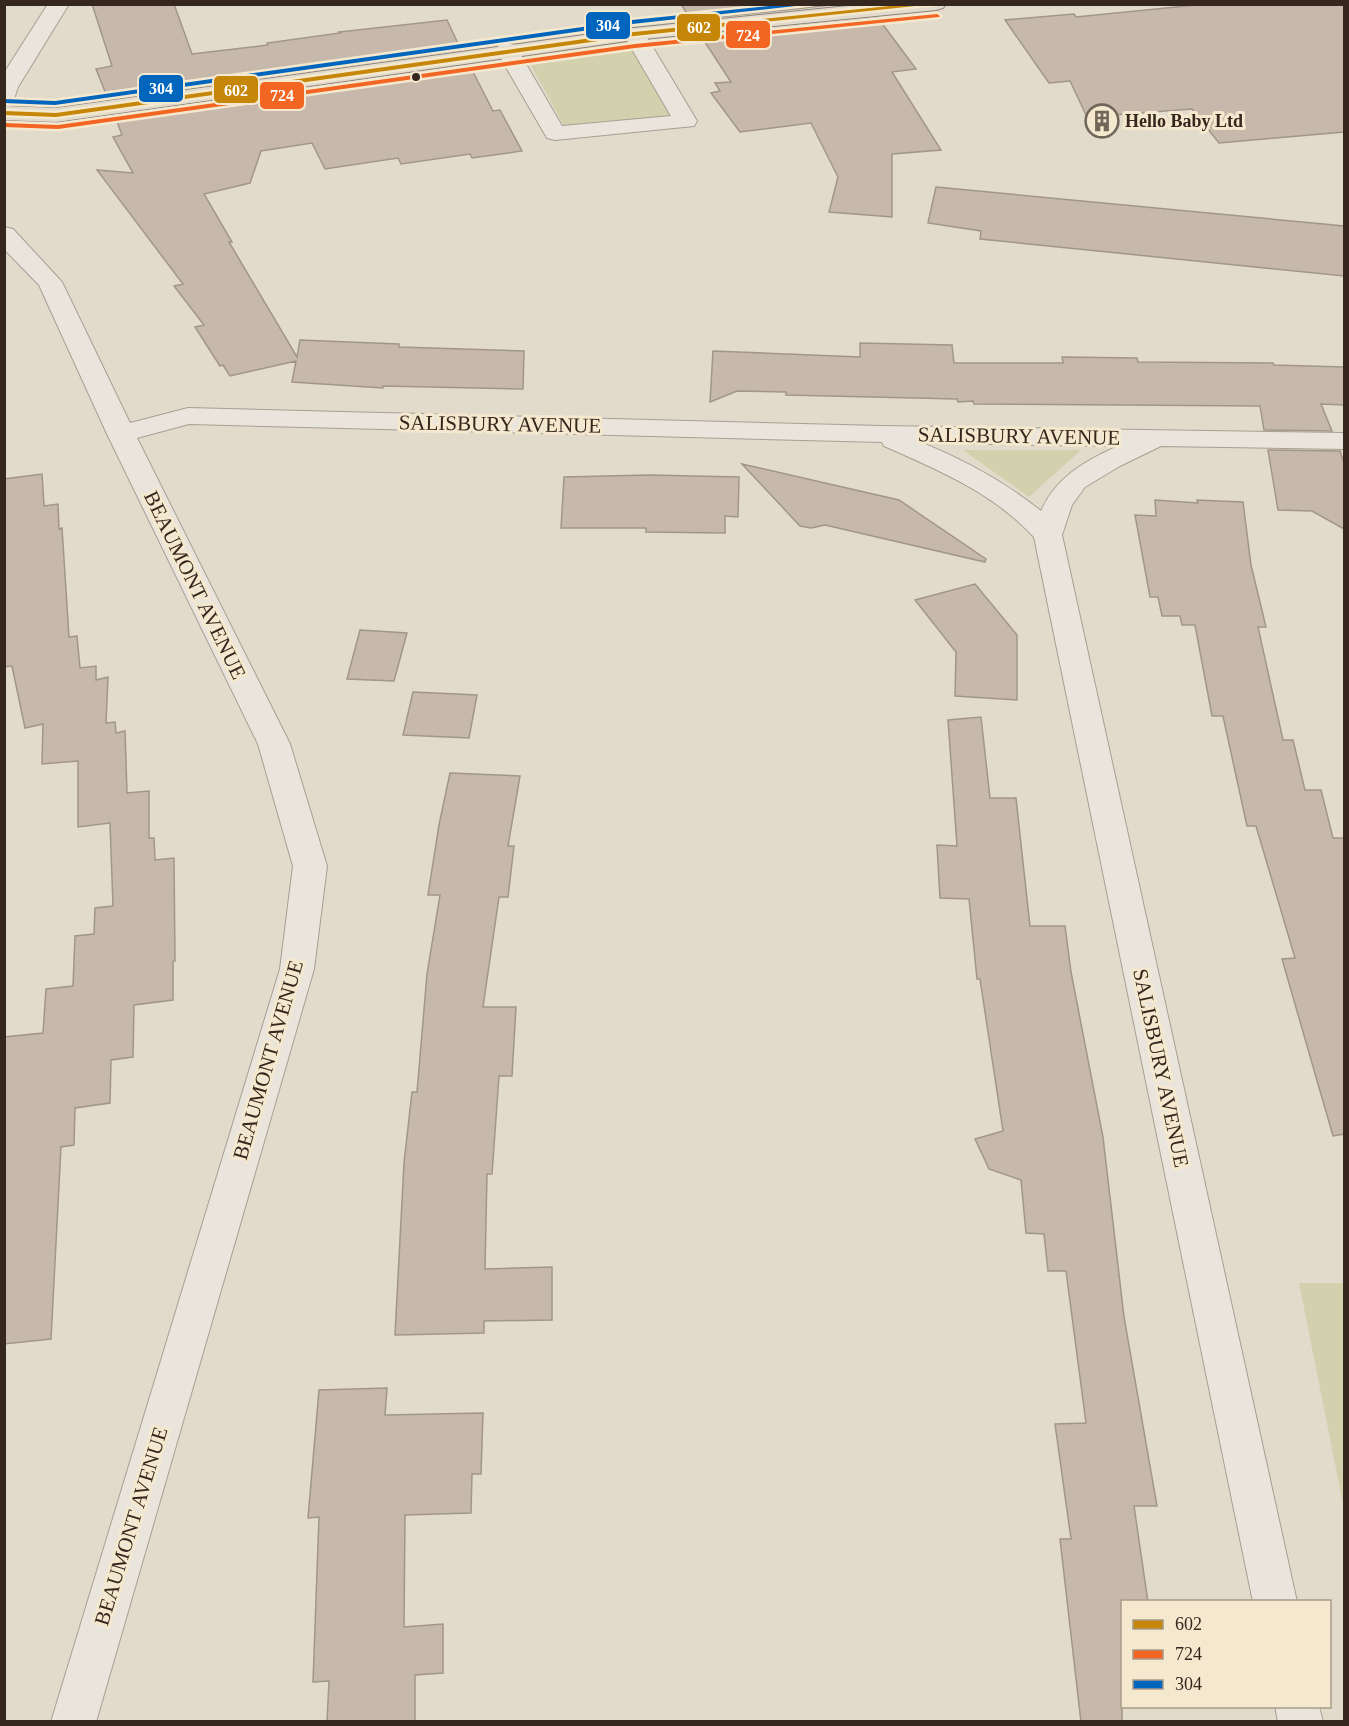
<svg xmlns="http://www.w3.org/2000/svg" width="1349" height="1726" viewBox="0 0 1349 1726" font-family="'Times New Roman',serif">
  <rect width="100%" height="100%" fill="#e2daca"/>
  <!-- green -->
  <path fill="#d3d1ad" d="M639,40l43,80 -114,13 -44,-80z
    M963,450h118l-52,47z
    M1299,1283h45v226z"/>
  <!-- building -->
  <path fill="#c6b8ab" stroke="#a2968a" stroke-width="1.5" d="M92,4h82l18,50 76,-9 -1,-2 73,-10 -1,-1 108,-12 14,30 -353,49 -12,-30 16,-3z
    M681,4h159l-149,16z
    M1206,4h138v128l-125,11 -27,-34 -105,8 -17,-36 -21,2 -44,-63 69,-6 2,3z
    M878,18l38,51 -24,3 49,78 -49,4v63l-63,-5 9,-35 -27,-54 -71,9 -29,-39 9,-2 -5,-8 16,-1 -30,-46z
    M470,66l23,45 7,-1 22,41 -50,7 -2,-4 -69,10 -3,-6 -73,11 -13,-26 -51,8 -11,32 -46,11 28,48h-3l68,115 3,-17 99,4v3l125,4 -1,38 -140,-3v2l-91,-6 4,-21 -66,15 -7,-11 -3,1 -25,-39 9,-2 -30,-39 9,-2 -86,-114 36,3 -20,-36 9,-2 -7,-19z
    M936,187l408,39v50l-364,-37 1,-8 -53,-8z
    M860,343l92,2 2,18h109l-1,-6 75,1 1,4 135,1 1,2 70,2v38l-23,-1 11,27 -68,-1 -4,-24 -286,-2 -1,-3 -15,1 -1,-3 -171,-4v-3l-49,-1 -27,11 3,-51 147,6z
    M1268,450l72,1 4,12v66l-32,-18 -34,-1z
    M742,464l157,36 87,59 -1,3 -160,-37 -14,3 -11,-2z
    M42,474l2,32 14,-2 1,25 3,-1 7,109 8,-1 3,32 16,-2v14l12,-3 -2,46 9,-1 1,11 9,-2 2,62 22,-2v47h5l1,22 19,-2 1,103h-2v39l-39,5 -1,52 -22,3 -1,43 -35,5 -1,37 -13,2 -10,192 -47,5v-307l39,-4 3,-44 27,-3 2,-50 19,-2 1,-26 18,-2 -3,-83 -32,4v-66l-36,3 1,-40 -18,4 -13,-62 -8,1v-188z
    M649,475l90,2 -1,40 -13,-1v17l-79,-1v-4h-85l3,-51z
    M1155,500l43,3 -1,-3 46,2 8,63 15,62h-8l25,113h10l12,50h16l12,48h11v296l-11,2 -51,-177 13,-1 -39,-132h-9l-24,-110h-11l-17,-91h-13l-2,-9h-18l-4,-19h-8l-15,-82 21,1z
    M975,584l42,51v65l-62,-4 1,-44 -41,-52z
    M360,630l47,3 -13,48 -47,-2z
    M413,692l64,3 -8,43 -66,-3z
    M981,717l9,81h26l14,128h35l6,46 32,165 21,180 33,189h-23l14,96h-26v120h-41l-21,-183h11l-16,-115 31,-1 -20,-152h-18l-4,-37 -18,-1 -5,-53 -32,-11 -14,-30 28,-8 -23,-152h-3l-8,-80 -29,-1 -3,-53 20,1 -9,-126z
    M450,773l70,3 -12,70h6l-6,51h-9l-16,110h33l-4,69h-13l-7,98h-5l-2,95 67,-2v53l-68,1v12l-89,2 9,-172 8,-71h5l10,-118 13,-79h-12l11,-70z
    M387,1388l-2,27 98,-2 -2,61h-9l-1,39 -66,2 -1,112 39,-3v49l-28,2v47h-88l2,-41 -16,1 6,-165 -11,1 11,-128z"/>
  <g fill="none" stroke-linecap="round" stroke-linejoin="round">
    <!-- minor casing -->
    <g stroke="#a79f94" stroke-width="2">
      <path id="minor" d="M48,4h21l-51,83 -6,18 -8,2v-34z
        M634,28l8,1 3,5 52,87 -3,5 -139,14 -8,-2 -51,-88 3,-5 8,-2 8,2 47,81 109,-10 -48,-82 3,-5z
        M4,227l9,2 49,53 68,141 58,-15 693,18 463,7v16l-183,-3 -41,20 -35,21 -13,18 -10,30 235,1067h-44l-219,-1065c-41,-44 -95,-67 -150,-91l-2,-4 -693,-18 -52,14 153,306 37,122 -13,103 -218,753h-45l229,-753 13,-103 -35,-122 -151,-310 -68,-149 -35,-36zM923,443l195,3c-33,15 -62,31 -77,65 -36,-29 -75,-50 -118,-68z
        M1275,1706h44l4,16h-45z"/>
    </g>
    <!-- major casing -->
    <g stroke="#8d857a" stroke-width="2">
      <path id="major" d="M867,4h79l-3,4 -7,2 -302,30 -578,82 -52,-2v-14l52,2 578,-80z"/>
    </g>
    <!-- minor -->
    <use href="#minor" fill="#eae5dc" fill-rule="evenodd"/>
    <!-- major -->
    <use href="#major" fill="#e2dbcd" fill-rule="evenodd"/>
    <!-- bus-1 casing -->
    <g stroke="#f4e8cf" stroke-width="5">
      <path id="bus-1" d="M909,4h25l-300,32 -578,81 -52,-2v-4l52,2 578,-81z"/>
    </g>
    <!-- bus-2 casing -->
    <g stroke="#f4e8cf" stroke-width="5">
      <path id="bus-2" d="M937,14l3,2 -1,1 -304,31 -577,81 -54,-2v-4l54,2 577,-81z"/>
    </g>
    <!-- bus-3 casing -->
    <g stroke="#f4e8cf" stroke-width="5">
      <path id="bus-3" d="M788,4h25l-181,20 -577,81 -51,-2v-4l51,2 577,-81z"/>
    </g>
    <!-- bus-1 -->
    <use href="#bus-1" fill="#c68607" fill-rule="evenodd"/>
    <!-- bus-2 -->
    <use href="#bus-2" fill="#f26522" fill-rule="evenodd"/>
    <!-- bus-3 -->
    <use href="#bus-3" fill="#0065bd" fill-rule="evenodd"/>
  </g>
  <!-- icons -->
  <defs>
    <g id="building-ring" transform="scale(1.725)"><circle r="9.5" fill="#f4e8cf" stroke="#72665a" stroke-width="1.5"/><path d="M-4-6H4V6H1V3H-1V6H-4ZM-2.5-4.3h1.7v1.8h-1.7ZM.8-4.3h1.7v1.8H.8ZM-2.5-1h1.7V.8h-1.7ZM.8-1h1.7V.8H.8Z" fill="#72665a"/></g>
  </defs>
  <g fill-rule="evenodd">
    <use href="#building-ring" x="1102" y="121"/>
  </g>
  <!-- markers -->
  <circle fill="#35271d" stroke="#f4e8cf" stroke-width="2" cx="416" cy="77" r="5"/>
  <g text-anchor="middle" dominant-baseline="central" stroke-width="6" stroke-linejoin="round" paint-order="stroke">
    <!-- far-poi labels -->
    <g font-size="18" font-weight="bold" fill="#35271d" stroke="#f4e8cf" text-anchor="start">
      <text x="1125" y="121">Hello Baby Ltd</text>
    </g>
    <!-- street labels -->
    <g font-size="21" fill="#35271d" stroke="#f4e8cf">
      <text transform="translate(500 424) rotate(1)">SALISBURY AVENUE</text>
      <text transform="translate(1019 436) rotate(1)">SALISBURY AVENUE</text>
      <text transform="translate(195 585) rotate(64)">BEAUMONT AVENUE</text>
      <text transform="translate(268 1060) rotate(-74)">BEAUMONT AVENUE</text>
      <text transform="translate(1161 1068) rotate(78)">SALISBURY AVENUE</text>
      <text transform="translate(131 1526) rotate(-73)">BEAUMONT AVENUE</text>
    </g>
  </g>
  <g stroke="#f4e8cf" stroke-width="2">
    <rect x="585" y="11" width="46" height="29" rx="6" fill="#0065bd"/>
    <rect x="676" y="13" width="45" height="29" rx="6" fill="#c68607"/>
    <rect x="725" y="20" width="46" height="29" rx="6" fill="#f26522"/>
    <rect x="138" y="74" width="46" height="29" rx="6" fill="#0065bd"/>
    <rect x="213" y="75" width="46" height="29" rx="6" fill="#c68607"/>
    <rect x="259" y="81" width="46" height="29" rx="6" fill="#f26522"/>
  </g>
  <g font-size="16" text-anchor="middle" font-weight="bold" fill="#fff">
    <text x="608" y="31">304</text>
    <text x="699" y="33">602</text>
    <text x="748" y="41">724</text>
    <text x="161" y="94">304</text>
    <text x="236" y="96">602</text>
    <text x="282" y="101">724</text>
  </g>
  <!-- border -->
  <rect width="1349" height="1726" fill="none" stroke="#35271d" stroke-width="12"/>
  <!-- legend -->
  <rect x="1121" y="1600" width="210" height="108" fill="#f4e8cf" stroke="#a89b88" stroke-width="1.5"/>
  <rect x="1133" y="1620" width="30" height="9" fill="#c68607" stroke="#a89b88" stroke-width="1.5"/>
  <text x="1175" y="1630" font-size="18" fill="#35271d">602</text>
  <rect x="1133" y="1650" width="30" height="9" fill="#f26522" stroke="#a89b88" stroke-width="1.5"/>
  <text x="1175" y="1660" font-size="18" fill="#35271d">724</text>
  <rect x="1133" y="1680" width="30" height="9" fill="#0065bd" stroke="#a89b88" stroke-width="1.5"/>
  <text x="1175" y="1690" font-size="18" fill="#35271d">304</text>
</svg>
